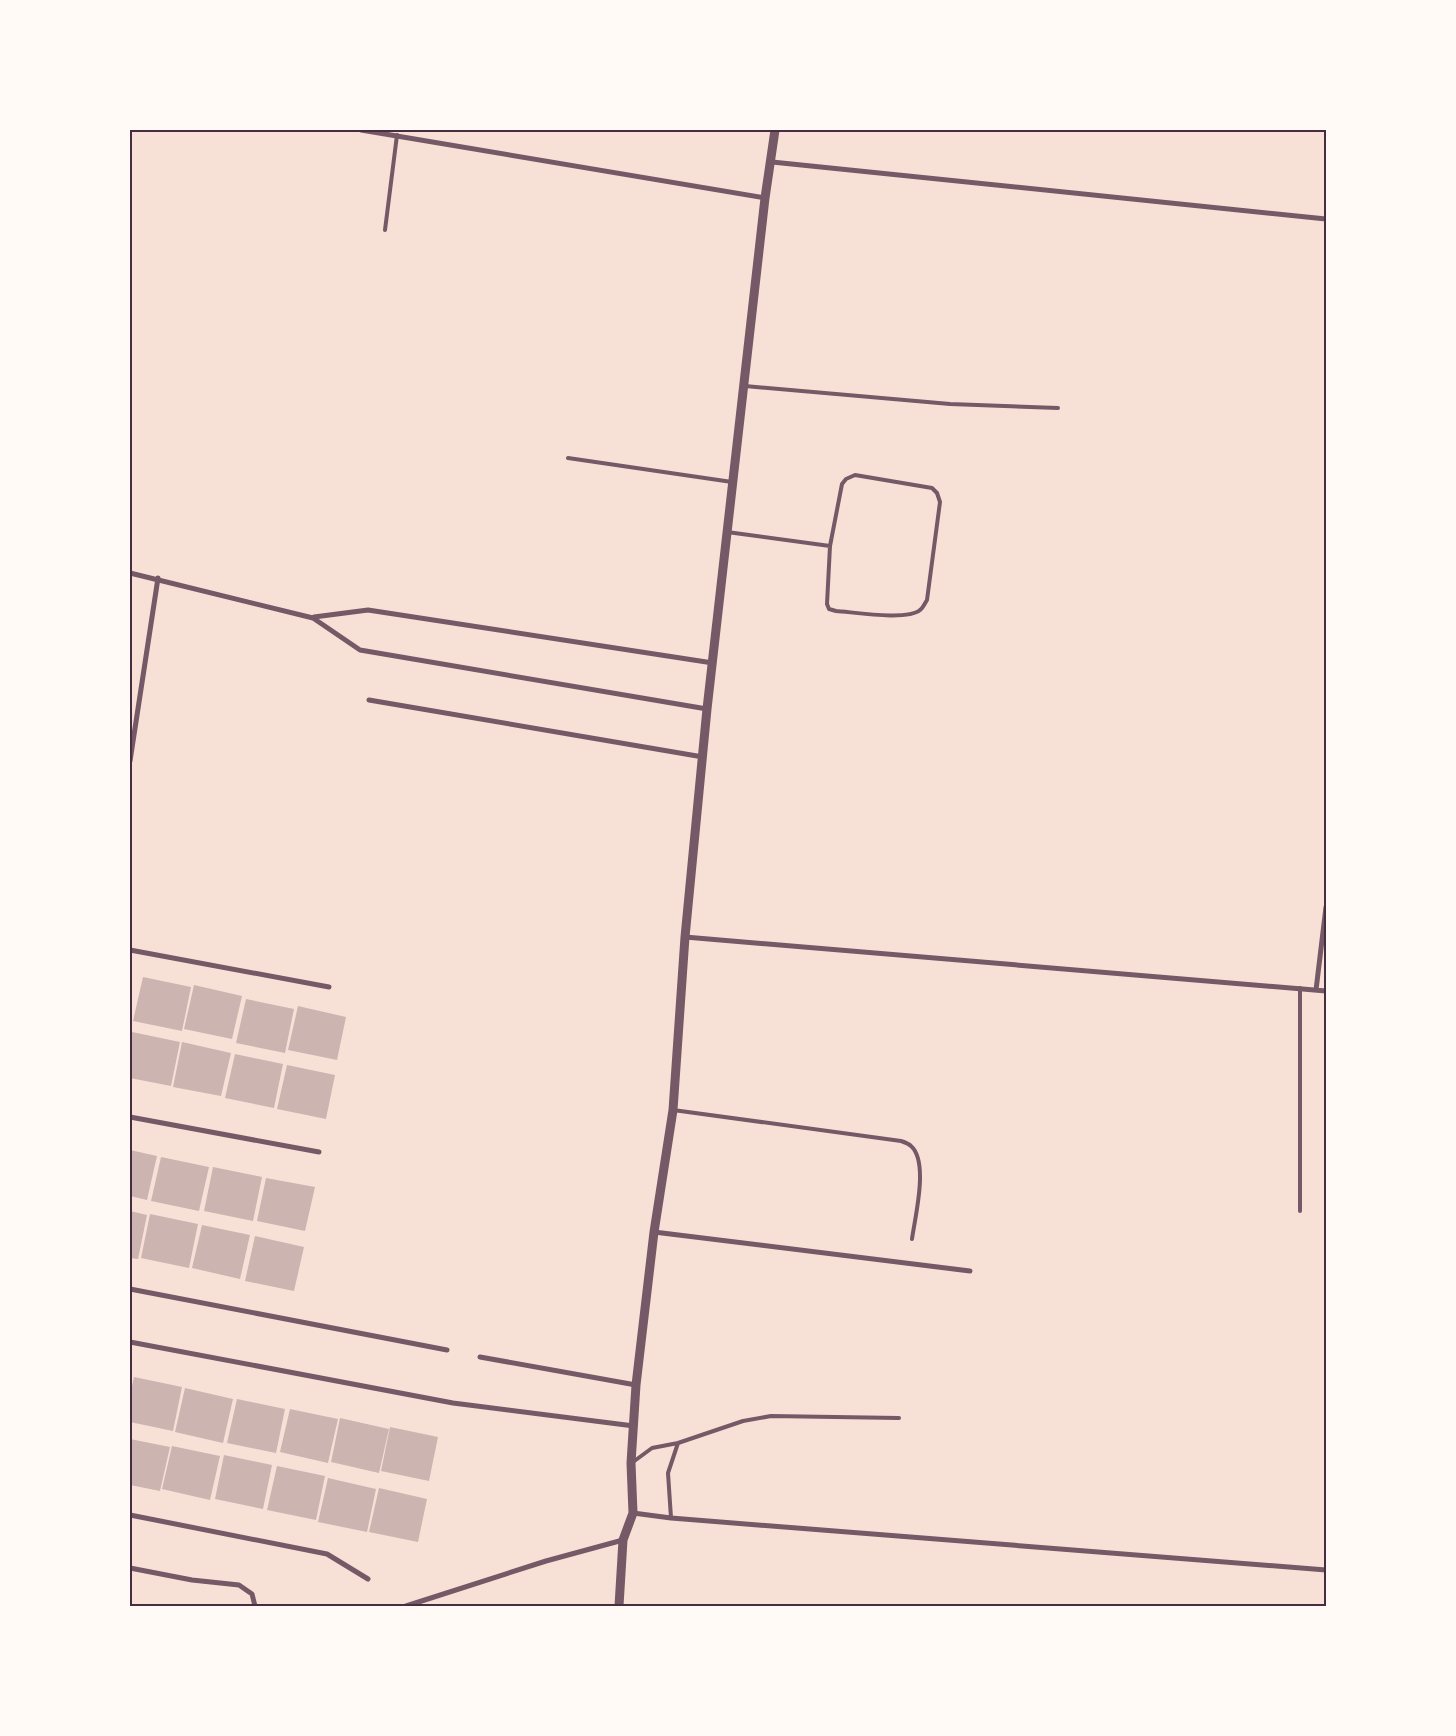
<svg xmlns="http://www.w3.org/2000/svg" width="1456" height="1736" viewBox="0 0 1456 1736" font-family="'Zilla Slab',serif">
  <rect width="100%" height="100%" fill="#f7e1d7"/>
  <!-- building -->
  <path fill="#ccb4b1" d="M143,977l48,10 -9,44 -49,-10z
    M194,985l48,11 -10,43 -48,-10z
    M246,999l48,10 -9,44 -49,-10z
    M298,1006l48,11 -9,43 -49,-10z
    M132,1032l48,10 -9,44 -41,-8z
    M182,1042l49,11 -10,43 -48,-9z
    M235,1054l48,10 -9,44 -49,-10z
    M287,1065l48,10 -9,44 -49,-10z
    M130,1150l27,6 -10,44 -17,-4z
    M161,1157l48,10 -10,44 -48,-10z
    M213,1167l49,10 -9,44 -49,-10z
    M266,1178l49,9 -10,44 -48,-10z
    M130,1211l17,4 -9,44 -8,-1z
    M150,1214l48,10 -9,44 -48,-10z
    M202,1225l48,10 -10,44 -48,-11z
    M255,1236l49,11 -10,44 -49,-10z
    M134,1377l48,10 -9,44 -43,-9v-27z
    M185,1388l48,11 -10,44 -48,-11z
    M237,1399l48,10 -9,44 -49,-10z
    M290,1409l48,10 -10,44 -48,-11z
    M340,1418l49,11 -10,44 -48,-11z
    M390,1427l48,10 -9,44 -48,-10z
    M130,1439l40,8 -10,44 -30,-6z
    M172,1446l48,10 -10,44 -48,-11z
    M224,1455l48,10 -9,44 -48,-10z
    M277,1466l48,10 -9,44 -49,-10z
    M328,1478l48,11 -9,43 -49,-10z
    M379,1488l48,11 -9,43 -49,-10z"/>
  <g fill="none" stroke-linecap="round" stroke-linejoin="round">
    <!-- service -->
    <path stroke="#755966" stroke-width="4" d="M385,230l12,-95
      M745,386l205,18 108,4
      M568,458l164,24
      M727,532l103,14 -3,58 2,5 7,2c17,1 71,10 84,-1 3,-2 5,-7 7,-10l13,-98 -3,-9 -5,-5 -77,-13 -9,4 -4,5 -12,62
      M673,1110l228,31c3,1 8,3 10,5 18,16 4,71 1,93
      M1300,1211v-223
      M633,1462l19,-14 26,-5 65,-22 28,-5 128,2
      M671,1518l-3,-45 10,-30"/>
    <!-- minor -->
    <path stroke="#755966" stroke-width="5" d="M361,130l404,68
      M772,162l554,57
      M130,573l183,45 47,32 347,59
      M314,617l54,-7 345,53
      M369,700l334,57
      M130,761l28,-183
      M685,937l641,54
      M130,950l199,37
      M1316,990l10,-83
      M130,1117l189,35
      M654,1232l316,39
      M130,1289l317,61
      M130,1342l323,61 181,23
      M480,1357l156,28
      M633,1513l38,5 655,52
      M130,1515l197,39 41,25
      M130,1568l62,12 47,5 13,9 3,12
      M406,1606l140,-45 77,-21"/>
    <!-- tertiary -->
    <path stroke="#755966" stroke-width="9" d="M619,1606l4,-66 10,-27 -2,-50 5,-78 18,-153 19,-122 12,-173 22,-228 58,-511 10,-68"/>
  </g>
  <!-- border -->
  <rect width="1456" height="1736" fill="none" stroke="#fffaf5" stroke-width="262"/>
  <rect x="131" y="131" width="1194" height="1474" fill="none" stroke="#4a2c40" stroke-width="2"/>
</svg>
